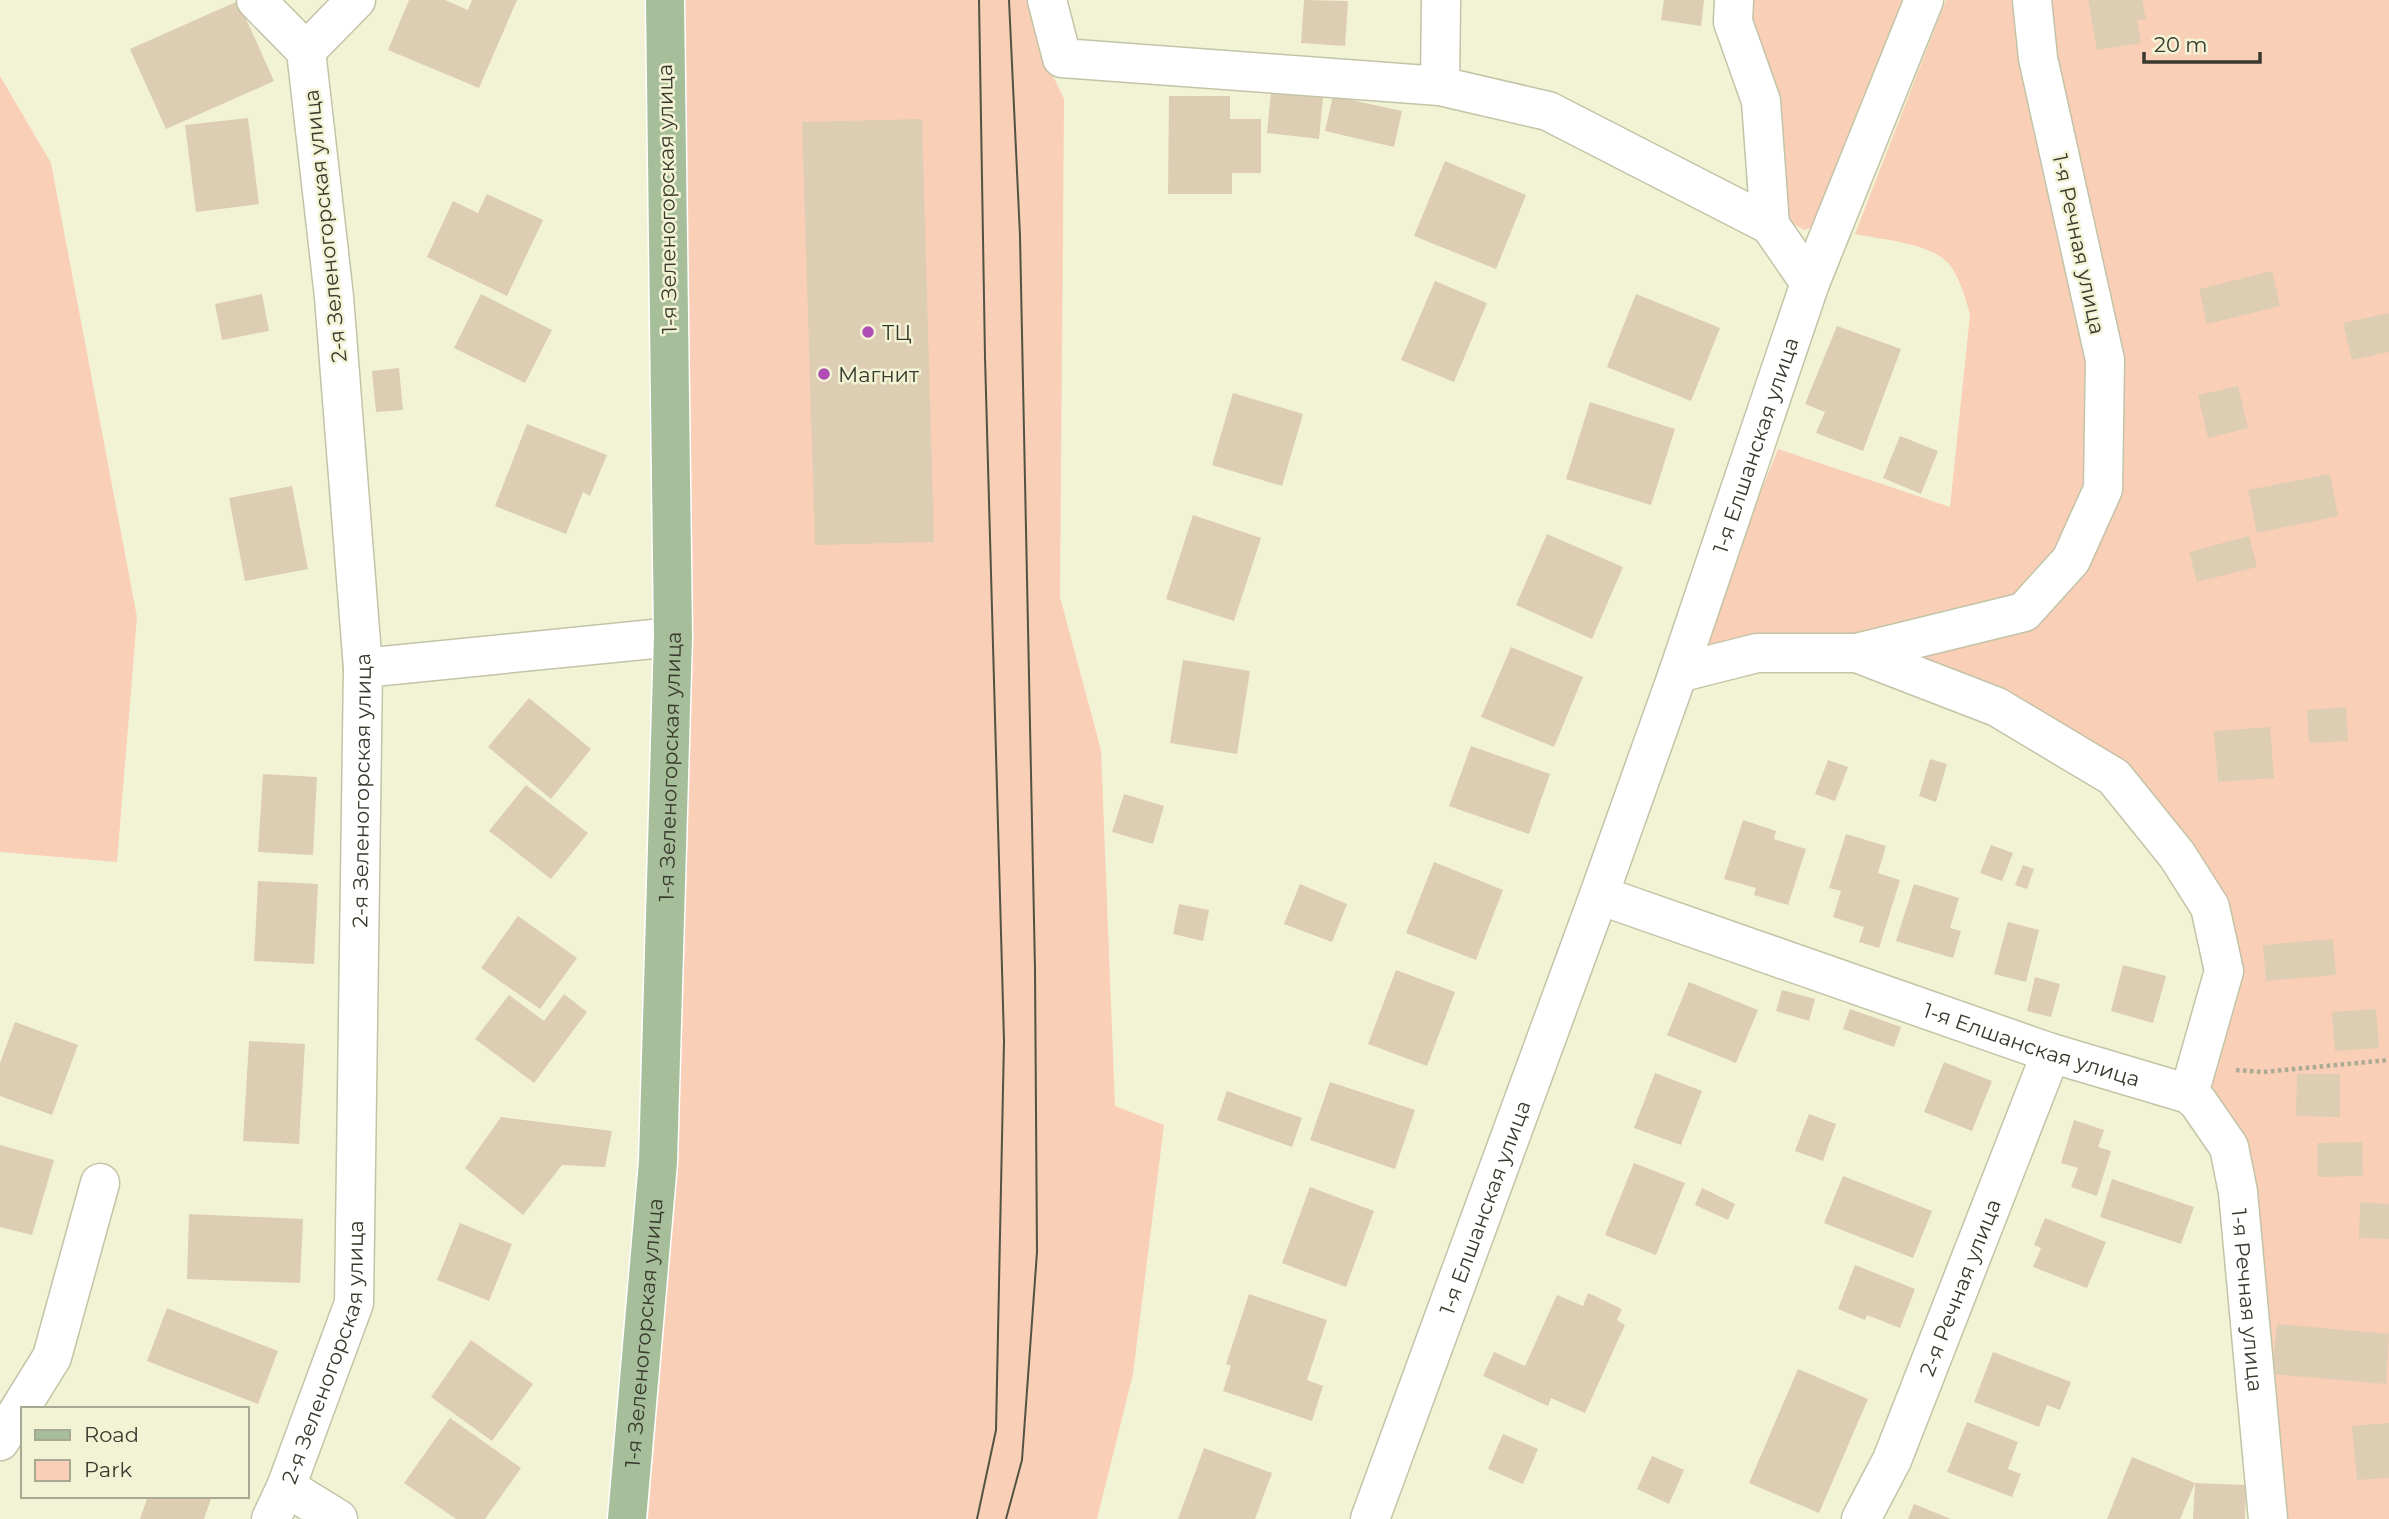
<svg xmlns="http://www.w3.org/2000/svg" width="2389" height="1519" viewBox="0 0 2389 1519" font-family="Montserrat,sans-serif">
  <rect width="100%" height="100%" fill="#f2f3d5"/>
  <!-- green -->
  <path fill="#f9cfb7" d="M683,0h356l2,51 23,48 -4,498 41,153 14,356 49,19 -31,249 -36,145h-449l28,-354z
    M1748,0h163l-88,223 -19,7 -19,-11z
    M1946,0h443v1519h-109l-74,-432 26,-120 -34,-55 -93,-123 -116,-65 -133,-51 -101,-3 -60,15 26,-95 57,-141 172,58 20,-192c-4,-15 -9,-33 -18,-47 -16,-25 -69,-28 -97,-34z
    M0,76l51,87 86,454 -20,245 -117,-10z"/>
  <!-- building -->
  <path fill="#ddcdb3" d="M409,0h36l23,10 4,-10h45l-38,88 -91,-38z
    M1304,0l44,1 -3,45 -44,-3z
    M1664,0h40l-3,26 -40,-6z
    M2088,0h54l4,19 -9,1 4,23 -44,7z
    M238,1l36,80 -108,48 -36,-80z
    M1271,92l52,6 -4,41 -52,-6z
    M1169,96h61v23h31v54h-29v21h-64z
    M1333,96l69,15 -8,36 -69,-16z
    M248,118l11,86 -63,8 -11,-87z
    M922,119l12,423 -119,3 -13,-423z
    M1445,161l81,34 -30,74 -82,-33z
    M487,194l56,26 -36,76 -80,-39 26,-56 25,12z
    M2272,271l8,35 -73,18 -8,-35z
    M1435,281l52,22 -33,79 -53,-22z
    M262,294l7,37 -47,9 -7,-36z
    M481,294l71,36 -27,53 -71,-35z
    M1636,294l84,34 -29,73 -84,-34z
    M2389,313v39l-37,8 -9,-37z
    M1837,326l64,23 -38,102 -47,-18 9,-21 -20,-8z
    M399,368l4,42 -27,2 -4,-41z
    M2238,386l10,42 -40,10 -10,-43z
    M1233,393l70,21 -21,72 -70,-21z
    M1590,402l85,27 -24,76 -85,-26z
    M527,424l80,31 -17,41 -7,-4 -17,42 -71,-28z
    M1900,436l38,15 -17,43 -38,-16z
    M2330,474l8,42 -81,17 -9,-43z
    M292,486l16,83 -63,12 -16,-83z
    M1193,515l68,23 -27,83 -68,-22z
    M1547,534l76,33 -31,72 -76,-34z
    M2249,536l8,31 -60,15 -8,-30z
    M1511,647l72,30 -29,70 -73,-30z
    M1183,660l67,11 -13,83 -67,-11z
    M529,698l62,51 -40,50 -63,-52z
    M2346,707l2,34 -39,2 -2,-33z
    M2270,727l4,51 -56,4 -4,-51z
    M1471,746l79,28 -21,60 -80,-28z
    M1930,759l17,5 -11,38 -17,-6z
    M1828,760l20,7 -13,34 -20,-7z
    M263,774l54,3 -4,78 -55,-3z
    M526,785l62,48 -37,46 -62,-48z
    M1124,794l40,12 -11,38 -41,-12z
    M1743,820l33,11 -2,8 32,10 -18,56 -34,-10 2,-7 -32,-9z
    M1846,834l40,12 -8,27 22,7 -21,68 -20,-6 5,-15 -31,-10 8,-26 -12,-3z
    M1991,845l22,8 -11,28 -22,-8z
    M1434,862l69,28 -27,70 -70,-27z
    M2023,865l11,4 -7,20 -12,-4z
    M258,881l60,3 -4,80 -60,-3z
    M1300,884l47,20 -15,38 -48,-18z
    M1914,884l45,14 -9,30 11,3 -8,27 -57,-17z
    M1179,904l30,6 -6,31 -30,-7z
    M518,916l59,42 -37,51 -59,-41z
    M2008,922l31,8 -13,52 -32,-8z
    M2333,939l3,36 -70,6 -3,-36z
    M2123,965l43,11 -13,47 -42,-12z
    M1396,970l59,22 -28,74 -59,-22z
    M2035,977l25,7 -9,33 -24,-6z
    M1689,982l69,28 -22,53 -69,-28z
    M1782,990l33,9 -6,22 -33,-10z
    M564,994l23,18 -53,71 -59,-44 34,-44 35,26z
    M1850,1009l51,18 -7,20 -51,-18z
    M2376,1009l3,39 -44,3 -3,-39z
    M15,1022l63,23 -26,70 -52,-19v-33z
    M249,1041l56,3 -6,100 -56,-3z
    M1944,1062l48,19 -20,50 -48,-19z
    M1655,1073l47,18 -21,54 -47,-17z
    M2297,1074h43v43l-44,-1z
    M1330,1082l85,28 -20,59 -85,-29z
    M1227,1091l75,27 -10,29 -75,-27z
    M1809,1114l27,10 -13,37 -28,-10z
    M501,1117l111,14 -7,36 -43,-2 -39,50 -58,-47z
    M2074,1120l30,10 -6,17 13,4 -14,45 -26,-9 7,-19 -17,-5z
    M2362,1142l1,34 -45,1 -1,-34z
    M0,1145l54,15 -22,75 -32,-8z
    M1634,1163l51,20 -29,72 -51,-20z
    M1843,1176l89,35 -19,47 -89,-35z
    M2112,1179l82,28 -13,37 -81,-27z
    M1310,1187l64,24 -28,76 -64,-24z
    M1702,1188l33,16 -7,16 -33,-15z
    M2360,1202l29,2v35l-30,-1z
    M189,1214l114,5 -3,64 -113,-4z
    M2045,1218l61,24 -19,46 -54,-21 8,-19 -7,-3z
    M460,1223l52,21 -23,57 -52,-21z
    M1855,1265l60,24 -15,39 -33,-13 -2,5 -27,-11z
    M1588,1293l34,16 -5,11 8,5 -40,88 -34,-15 -3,8 -65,-30 11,-24 31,14 32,-71 26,11z
    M1249,1294l78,26 -20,60 16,6 -11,35 -89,-30 8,-25 -5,-2z
    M167,1308l111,43 -20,53 -111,-43z
    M2277,1324l112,10 -3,50 -114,-10z
    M471,1340l62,44 -41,57 -61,-44z
    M1993,1352l78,30 -11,28 -13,-5 -8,22 -65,-25z
    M1798,1369l70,30 -49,114 -70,-30z
    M450,1418l71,50 -36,51h-29l-52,-36z
    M1967,1422l51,20 -10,27 13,5 -9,23 -65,-25z
    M2389,1423v55l-32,2 -5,-54z
    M1503,1434l35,15 -15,35 -35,-15z
    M1204,1448l68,25 -17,46h-77z
    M1652,1456l32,14 -15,34 -32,-15z
    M2132,1457l63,26 51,2 -1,34h-52l2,-36 -15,36h-73z
    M148,1496h64l-8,23h-64z
    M1914,1504l37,15h-43z"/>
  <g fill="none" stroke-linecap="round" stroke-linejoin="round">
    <!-- minor casing -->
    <g stroke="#c3c4a7" stroke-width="41">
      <g id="minor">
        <path d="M256,0l50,51"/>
        <path d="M1047,0l15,58 378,28 108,25 222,114 40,58"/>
        <path d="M1734,0l-1,22 28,79 9,124"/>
        <path d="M1440,86l1,-86"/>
        <path d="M1857,653l167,-41 47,-52 32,-71 2,-129 -67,-302 -6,-58"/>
        <path d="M363,668l310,-31"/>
        <path d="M1678,673l79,-20h100l140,54 117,70 63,78 33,52 14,64 -35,123"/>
        <path id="s1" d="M1599,895l452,158 138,41 9,8 31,45 9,45 30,327"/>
        <path d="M0,1441l52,-84 48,-174"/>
        <path d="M286,1487l52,32"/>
        <path id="s2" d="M271,1519l15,-32 68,-184 9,-635 -29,-371 -28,-246 50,-51"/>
        <path id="s3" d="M1370,1519l229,-624 79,-222 132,-390 114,-283"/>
        <path id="s4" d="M1861,1519l31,-59 159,-407"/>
      </g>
    </g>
    <!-- major casing -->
    <g stroke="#fff" stroke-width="41">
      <g id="major">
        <path id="s5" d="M627,1519l31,-357 15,-525 -8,-637"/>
      </g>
    </g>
    <!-- path -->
    <path stroke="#abab94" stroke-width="4.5" stroke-dasharray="3.5 3.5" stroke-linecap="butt" d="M2236,1070l27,2 126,-12"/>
    <!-- minor -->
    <use href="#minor" stroke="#fff" stroke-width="38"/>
    <!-- major -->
    <use href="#major" stroke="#a6bf9a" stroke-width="38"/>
    <!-- tram -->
    <path stroke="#535344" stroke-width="2" d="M977,1519l19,-89 8,-389 -19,-684 -6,-357
      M1006,1519l16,-59 15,-208 -2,-283 -15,-733 -11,-236"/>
  </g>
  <!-- markers -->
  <g fill="#b04db4" stroke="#f2f3d5" stroke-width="2.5">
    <circle cx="868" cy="332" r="7"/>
    <circle cx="824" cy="374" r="7"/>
  </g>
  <g text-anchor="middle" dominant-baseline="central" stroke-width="5" stroke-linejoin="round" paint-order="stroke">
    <!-- street labels -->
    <g font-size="21" fill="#39392d" stroke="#f2f3d5">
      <text transform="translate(667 199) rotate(-91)">1-я Зеленогорская улица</text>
      <text transform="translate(325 226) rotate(-96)">2-я Зеленогорская улица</text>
      <text transform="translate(2079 244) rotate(78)">1-я Речная улица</text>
      <text stroke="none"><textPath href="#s3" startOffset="1141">1-я Елшанская улица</textPath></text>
      <text stroke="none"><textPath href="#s5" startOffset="754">1-я Зеленогорская улица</textPath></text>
      <text stroke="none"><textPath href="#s2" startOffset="744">2-я Зеленогорская улица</textPath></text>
      <text stroke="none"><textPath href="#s1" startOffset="458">1-я Елшанская улица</textPath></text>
      <text stroke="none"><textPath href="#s3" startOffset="332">1-я Елшанская улица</textPath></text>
      <text stroke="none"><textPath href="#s4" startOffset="252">2-я Речная улица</textPath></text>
      <text stroke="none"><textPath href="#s1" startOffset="844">1-я Речная улица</textPath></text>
      <text stroke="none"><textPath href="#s5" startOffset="187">1-я Зеленогорская улица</textPath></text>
      <text stroke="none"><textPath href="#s2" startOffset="177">2-я Зеленогорская улица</textPath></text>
    </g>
    <!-- poi labels -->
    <g font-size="21" fill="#39392d" stroke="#f2f3d5" text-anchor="start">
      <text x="882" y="332">ТЦ</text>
      <text x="838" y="374">Магнит</text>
    </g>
  </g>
  <!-- legend -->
  <rect x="21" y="1407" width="228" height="91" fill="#f2f3d5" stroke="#a8a992" stroke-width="2"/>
  <rect x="35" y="1430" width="35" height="10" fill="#a6bf9a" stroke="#a8a992" stroke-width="2"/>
  <text x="84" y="1442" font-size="21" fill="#39392d">Road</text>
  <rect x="35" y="1460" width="35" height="21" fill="#f9cfb7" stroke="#a8a992" stroke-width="2"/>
  <text x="84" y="1477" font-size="21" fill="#39392d">Park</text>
  <!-- scale -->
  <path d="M2144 52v10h116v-10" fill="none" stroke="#39392d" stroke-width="3.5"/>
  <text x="2154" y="52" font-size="21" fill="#39392d" stroke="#f2f3d5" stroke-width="5" paint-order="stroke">20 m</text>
</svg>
